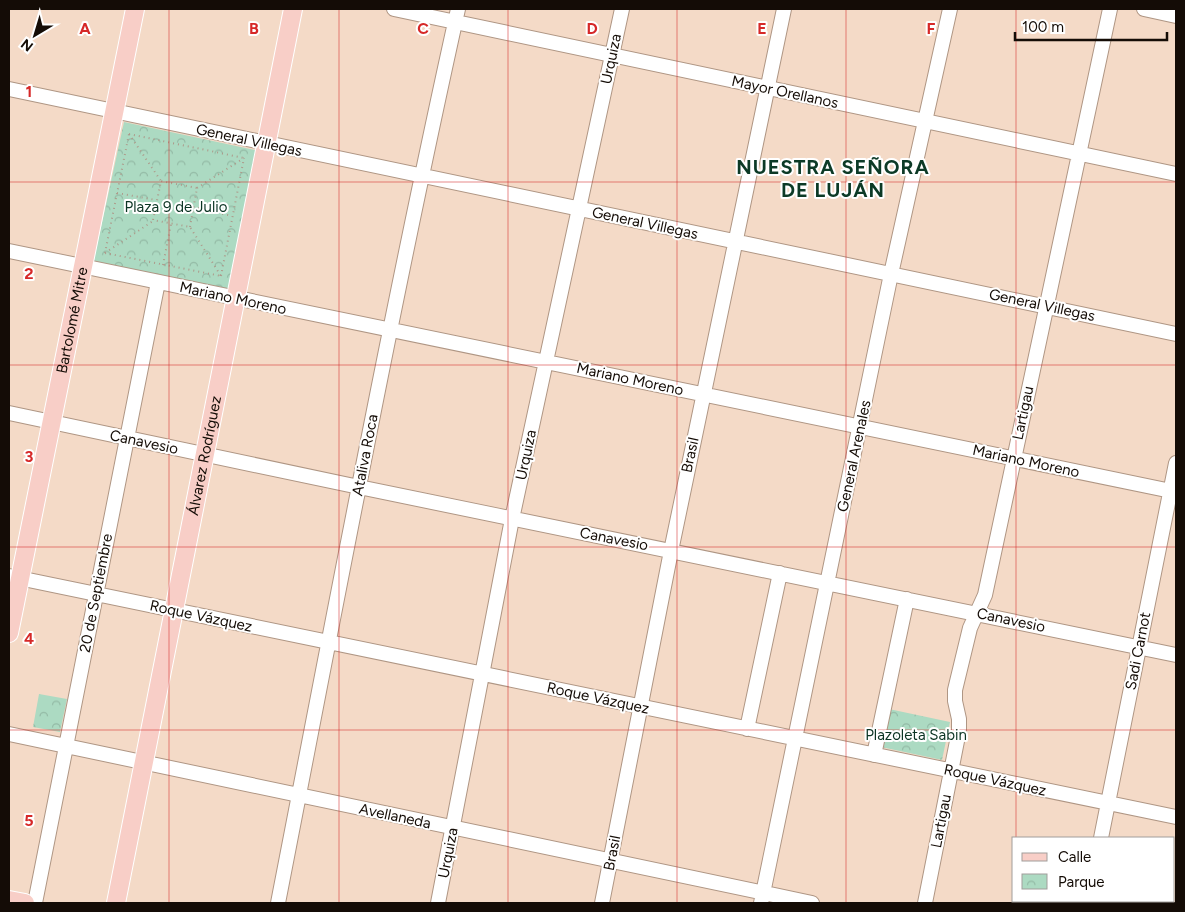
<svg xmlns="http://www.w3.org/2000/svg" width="1185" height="912" viewBox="0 0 1185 912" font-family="Figtree,sans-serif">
  <defs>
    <pattern id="park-crowns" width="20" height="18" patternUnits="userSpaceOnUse" patternTransform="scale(1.25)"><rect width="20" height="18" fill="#acdac2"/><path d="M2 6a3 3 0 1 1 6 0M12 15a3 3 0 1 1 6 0" fill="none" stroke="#93baa5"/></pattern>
  </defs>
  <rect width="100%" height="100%" fill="#f4dac7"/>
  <!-- park -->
  <path fill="url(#park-crowns)" d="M124,122l135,29 -28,141 -138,-28z
    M39,694l28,5 -7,33 -27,-5z
    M889,709l61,13 -8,38 -61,-13z"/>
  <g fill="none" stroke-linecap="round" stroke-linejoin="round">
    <!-- minor casing -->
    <g stroke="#af9684" stroke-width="16">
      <path id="minor" d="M394,9l782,165
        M1144,9l32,7
        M9,89l1167,245
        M9,251l1167,241
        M9,413l350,74 817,168
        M9,576l1167,241
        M747,729l33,-156
        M9,734l803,169
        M874,755l33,-156
        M1101,838l75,-375
        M35,903l123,-621
        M278,903c58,-298 114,-597 180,-894
        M438,903l74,-384 110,-510
        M602,903l69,-352 113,-542
        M761,903l130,-629 59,-265
        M925,903l34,-172v-12l-4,-18v-11l15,-62 15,-33 125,-586
        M1088,903v-2"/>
    </g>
    <!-- major casing -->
    <g stroke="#fff" stroke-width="20">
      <g id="major">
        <path id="s1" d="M9,633l126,-624"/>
        <path d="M9,900l16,3"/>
        <path id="s2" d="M116,903l177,-894"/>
      </g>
    </g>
    <!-- path -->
    <path stroke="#ad998a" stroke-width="2" stroke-dasharray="1 4" stroke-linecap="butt" d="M129,134l115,24
      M129,134l32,47
      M197,188l47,-30
      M117,193l39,7
      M193,207l39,9
      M190,227l7,-39 -36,-7 -8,39 37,7 31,49
      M105,253l24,-119
      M105,253l116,23
      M105,253l48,-32
      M163,265l8,-41
      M221,276l23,-118"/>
    <!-- minor -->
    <use href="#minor" stroke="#fff" stroke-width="14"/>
    <!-- major -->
    <use href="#major" stroke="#f8cec7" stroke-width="18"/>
  </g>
  <!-- grid -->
  <path fill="none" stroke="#d62828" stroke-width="1" stroke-opacity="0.55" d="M169,9v894M339,9v894M508,9v894M677,9v894M846,9v894M1016,9v829M9,182h1167M9,365h1167M9,547h1167M9,730h1167M1016,901v2"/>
  <g text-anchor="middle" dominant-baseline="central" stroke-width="4" stroke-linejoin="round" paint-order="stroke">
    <!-- street labels -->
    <g font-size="15" fill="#140c06" stroke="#fff">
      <text transform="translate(611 59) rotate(-78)">Urquiza</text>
      <text transform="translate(785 92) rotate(12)">Mayor Orellanos</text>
      <text transform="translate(249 140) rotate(12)">General Villegas</text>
      <text transform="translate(645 223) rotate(12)">General Villegas</text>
      <text transform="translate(233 298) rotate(12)">Mariano Moreno</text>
      <text transform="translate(1042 305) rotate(12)">General Villegas</text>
      <text stroke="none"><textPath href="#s1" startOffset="319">Bartolomé Mitre</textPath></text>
      <text transform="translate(630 379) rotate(12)">Mariano Moreno</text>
      <text transform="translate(1023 413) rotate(-78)">Lartigau</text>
      <text transform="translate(144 442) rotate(12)">Canavesio</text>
      <text transform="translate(365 455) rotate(-79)">Ataliva Roca</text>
      <text transform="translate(526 455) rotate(-78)">Urquiza</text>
      <text transform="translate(690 455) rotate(-78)">Brasil</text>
      <text stroke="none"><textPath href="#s2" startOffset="456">Álvarez Rodríguez</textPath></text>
      <text transform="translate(854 456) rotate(-78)">General Arenales</text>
      <text transform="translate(1026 461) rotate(12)">Mariano Moreno</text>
      <text transform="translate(614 539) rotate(11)">Canavesio</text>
      <text transform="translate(96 593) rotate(-79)">20 de Septiembre</text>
      <text transform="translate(201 616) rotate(12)">Roque Vázquez</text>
      <text transform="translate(1011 620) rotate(12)">Canavesio</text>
      <text transform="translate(1138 651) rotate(-79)">Sadi Carnot</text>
      <text transform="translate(598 698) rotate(12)">Roque Vázquez</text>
      <text transform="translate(995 780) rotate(12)">Roque Vázquez</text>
      <text transform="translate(395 816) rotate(12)">Avellaneda</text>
      <text transform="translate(941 821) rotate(-79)">Lartigau</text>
      <text transform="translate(448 853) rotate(-79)">Urquiza</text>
      <text transform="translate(612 853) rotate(-79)">Brasil</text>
    </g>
    <!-- park labels -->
    <g font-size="15" fill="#0b3423" stroke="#fff">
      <text x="176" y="207">Plaza 9 de Julio</text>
      <text x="916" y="735">Plazoleta Sabin</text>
    </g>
    <!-- district labels -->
    <g font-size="20" font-weight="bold" letter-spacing="1" fill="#0c3a26" stroke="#fff">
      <text x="833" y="167">NUESTRA SEÑORA<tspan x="833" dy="23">DE LUJÁN</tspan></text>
    </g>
  </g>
  <g font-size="16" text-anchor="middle" font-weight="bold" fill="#d62828" stroke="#fff" stroke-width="4" stroke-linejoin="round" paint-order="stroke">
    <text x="85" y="34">A</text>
    <text x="254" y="34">B</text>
    <text x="423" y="34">C</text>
    <text x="592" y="34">D</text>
    <text x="762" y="34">E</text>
    <text x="931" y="34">F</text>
    <text x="29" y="97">1</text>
    <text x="29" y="279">2</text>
    <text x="29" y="462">3</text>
    <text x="29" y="644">4</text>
    <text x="29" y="826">5</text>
  </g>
  <!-- border -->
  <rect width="1185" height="912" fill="none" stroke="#140c06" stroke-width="20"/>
  <!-- legend -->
  <rect x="1012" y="837" width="162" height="65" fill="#ffffff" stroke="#a19e9b"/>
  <rect x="1022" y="853" width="25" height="8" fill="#f8cec7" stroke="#a19e9b"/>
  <text x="1058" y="862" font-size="15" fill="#140c06">Calle</text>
  <rect x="1022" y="874" width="25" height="15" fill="url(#park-crowns)" stroke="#a19e9b"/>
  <text x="1058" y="887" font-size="15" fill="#140c06">Parque</text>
  <!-- north arrow -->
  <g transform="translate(35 35) rotate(218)" stroke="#ffffff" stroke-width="4" paint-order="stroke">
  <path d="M0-4L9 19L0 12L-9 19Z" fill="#140c06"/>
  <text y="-8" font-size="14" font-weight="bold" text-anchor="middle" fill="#140c06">N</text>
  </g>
  <!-- scale -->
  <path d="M1015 32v8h152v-8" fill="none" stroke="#140c06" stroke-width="2.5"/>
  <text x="1022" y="32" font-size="15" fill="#140c06" stroke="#ffffff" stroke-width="4" paint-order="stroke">100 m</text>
</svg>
